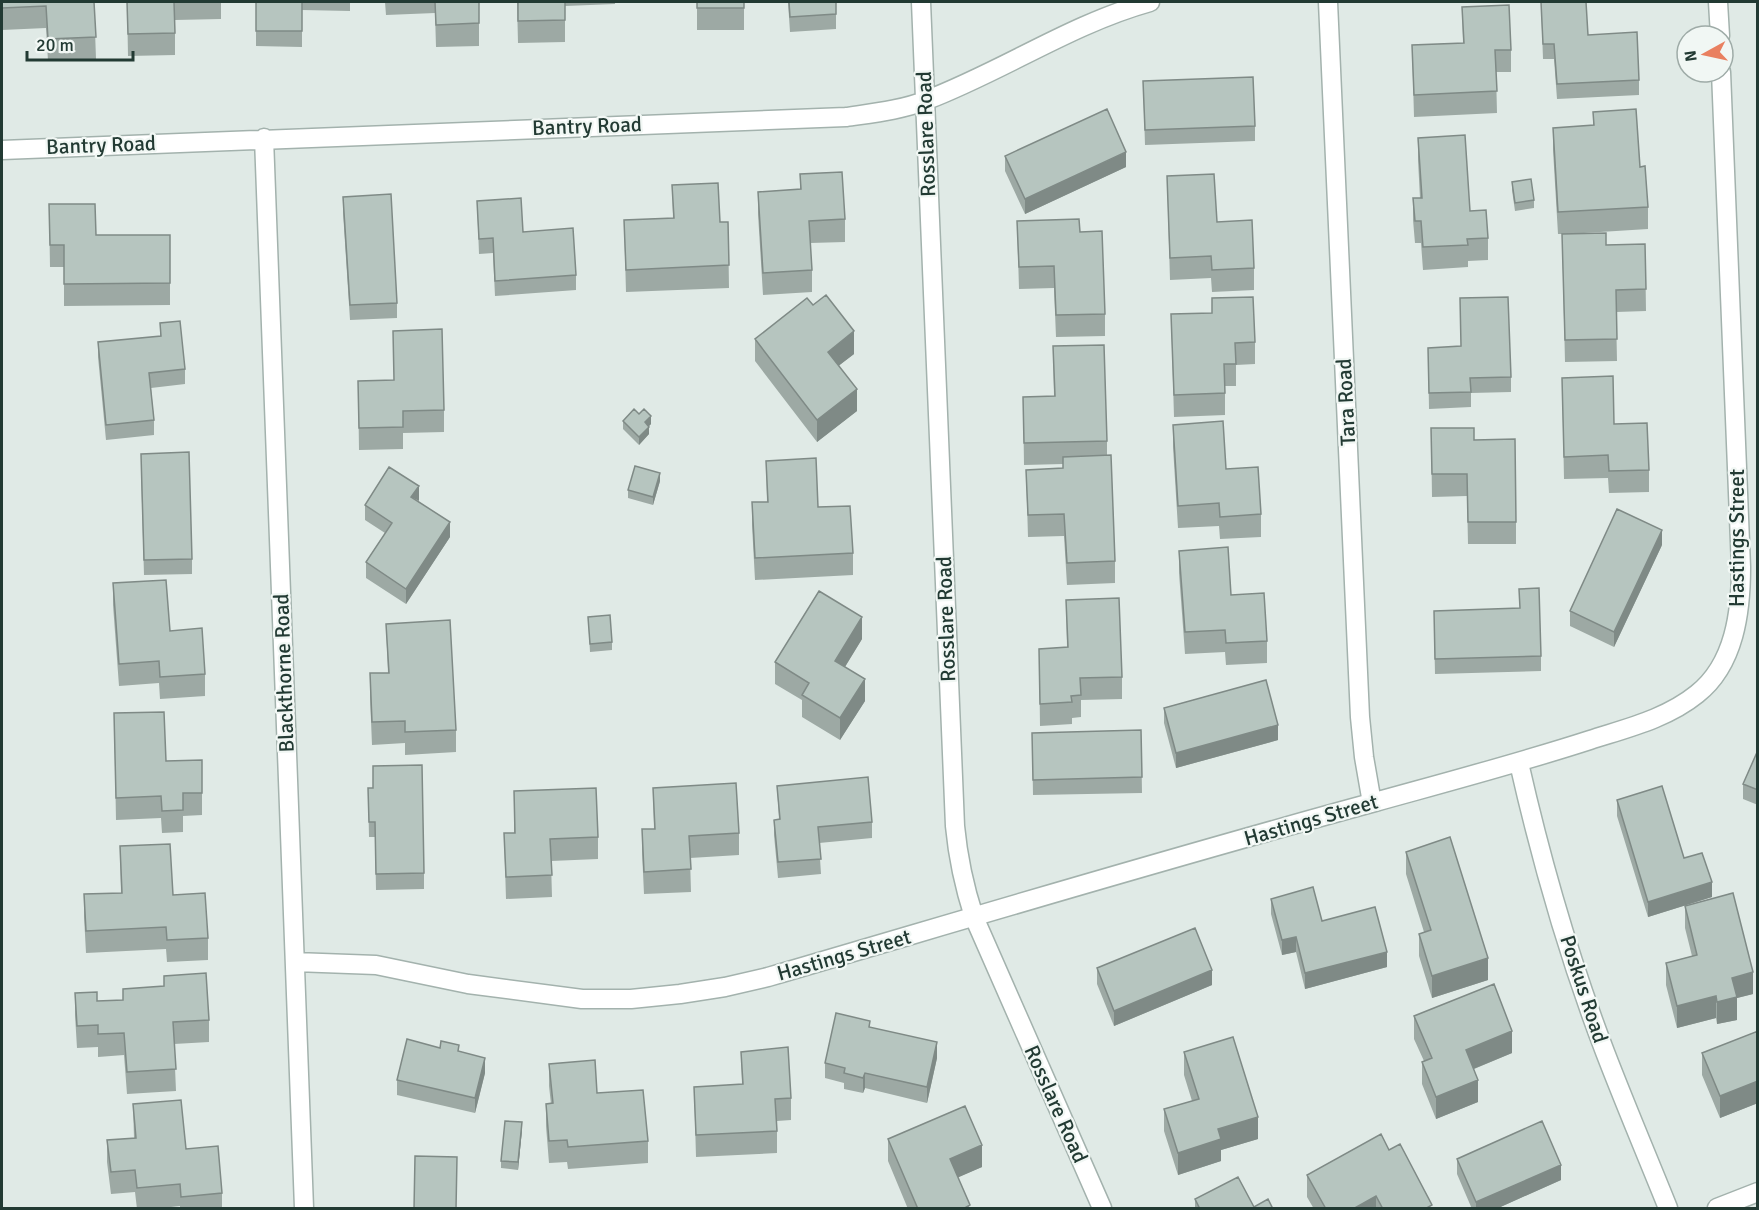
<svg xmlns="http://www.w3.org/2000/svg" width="1759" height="1210" viewBox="0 0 1759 1210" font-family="Signika,sans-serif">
  <rect width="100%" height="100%" fill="#e0eae6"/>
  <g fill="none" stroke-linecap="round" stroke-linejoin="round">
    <!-- street casing -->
    <g stroke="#a3b2ad" stroke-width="21">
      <path id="street" d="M921,2l34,824c3,32 9,60 19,91l128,291
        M1328,2l32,715 4,40 8,46
        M1718,2l2,34
        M264,138l40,1070
        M2,150l844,-33c27,-4 56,-7 81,-17 76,-29 144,-76 223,-98
        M1519,763c22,97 50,195 86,289 20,52 42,104 63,156
        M295,962l81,3 92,19 114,15h49l49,-5 45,-7 43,-10c202,-59 404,-120 607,-175 72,-20 144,-39 215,-62 37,-12 76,-21 107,-46 38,-30 44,-83 44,-127l-20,-495
        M1717,1208l41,-16"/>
    </g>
    <!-- street -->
    <use href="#street" stroke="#fff" stroke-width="18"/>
  </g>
  <!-- wall -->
  <path fill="#9da9a4" d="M2,2h92l2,57 -48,2 -2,-33 -44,2z
    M127,2h94v17l-46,1v35l-47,1z
    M256,2h94v9l-48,-1v37l-46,-1z
    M385,2h94v44l-43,1 -1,-34 -49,2z
    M517,2h98v2l-50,2v36l-47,1z
    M697,2h47v28h-47z
    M788,2h48v27l-46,3z
    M1541,2l98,78v15l-82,4 -3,-40h-11z
    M1462,7l49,43v22h-15l1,41 -83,4 -2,-72 51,-2z
    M1143,81l112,45v15l-110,4z
    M1593,112l47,55 8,40v22l-80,5 38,11 39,-1 1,67 -30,1 1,49 -52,1 -3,-128h-4l-5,-84v-22l40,-3z
    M1418,138l52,73 18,27v22l-20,1v6l-45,3 -2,-27h-6l-2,-23v-22h7l-2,-38z
    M1005,156l121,11 -101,47 -20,-43z
    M800,174l45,45v23l-35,1 2,27v22l-49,3 -5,-81v-22l42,-3z
    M1167,176l50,46 37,46v22l-42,2 -1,-14 -41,2z
    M1512,182l22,18v8l-19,3 -3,-21z
    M672,185l48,37h8l1,66 -103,4 -2,-72 49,-2z
    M343,197l54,106v15l-47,2 -7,-108z
    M477,201l46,31 53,43v15l-81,6 -2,-43 -14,1z
    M49,204l47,31h74v70l-106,1v-39h-14z
    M1017,221l88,93v22l-49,1 -2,-49 -35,1z
    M1171,314l84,28v22l-19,1v21h-11v29l-51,2z
    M160,323l25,46v15l-34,4 3,32v15l-48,5 -8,-83v-15l62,-6z
    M755,339l99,15 -16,12 19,45 -40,31 -62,-81z
    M1053,346l54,95v14l8,106v22l-48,2 -3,-49 -36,1 -2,-67 37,-2v-4l-39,1 -1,-68 31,-1z
    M1428,348l83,29v15l-40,1v14l-42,2z
    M1562,378l52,46 35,46v22l-40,1 -1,-15 -44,1z
    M358,381l86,29v22l-41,1v16l-44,1z
    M623,421l28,3 -2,2v8l-10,11 -16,-16z
    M1173,425l53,44 35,45v23l-41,2 -1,-13 -41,2 -5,-81z
    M1431,428l43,12 42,82v22h-48l-1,-48 -35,1z
    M766,461l52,46 35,46v22l-98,5 -3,-55v-23h15z
    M141,469l51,90v15l-48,1z
    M660,481l-7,24 -25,-7v-8z
    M419,502l31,35 -44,67 -40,-26v-16l19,-29 -20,-13v-15z
    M1662,545l-48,102 -44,-21v-15z
    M1179,551l52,44 36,46v22l-41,2 -1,-13 -40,2 -6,-81z
    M113,583l57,48 35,43v22l-45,3 -1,-16 -40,3 -6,-81z
    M1066,600l56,77v22l-41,1v17l-9,1v6l-32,2 -1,-77 28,-2z
    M588,617l24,25v8l-22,2z
    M386,624l70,106v22l-51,3v-12l-33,2 -2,-49v-23h18z
    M1434,626l107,30v15l-106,3z
    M862,639l-17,28 20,34 -25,39 -38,-23v-17l-27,-16v-22z
    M1164,708l114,32 -102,28 -12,-45z
    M114,713l52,48 36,-1v55l-19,1v16l-21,1 -1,-15 -45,2z
    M1141,730l1,63 -109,2 -1,-62z
    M1758,750v55l-15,-6v-15z
    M777,786l95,36v16l-53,5 2,31 -43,4 -4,-43v-15l5,-1z
    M368,788h5l51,85v16l-48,1 -1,-53h-6z
    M653,788l86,45v22l-49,3 1,34 -47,2 -2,-43v-22h12z
    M514,791l84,46v22l-47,2 1,36 -46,2 -2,-66h10z
    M1617,800l67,58 28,39 -64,20 -31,-101z
    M120,846l53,49 35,43v22l-41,2 -1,-13 -80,4 -2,-37v-22l37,-1z
    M1406,852l82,128 -56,18 -13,-42v-22l5,-2 -18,-58z
    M1271,899l51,22 65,46 -82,22 -9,-37 -14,3 -11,-41z
    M1685,906l68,88 -16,4v22l-20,4 -1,-6 -39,10 -11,-43v-22l26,-7 -7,-28z
    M1097,968l115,17 -98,41 -17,-42z
    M75,993l22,8 112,19v22l-35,2 2,47 -49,3 -3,-39 -26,2v-10l-21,1 -2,-33z
    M1414,1016l98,37 -38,16 4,33 -42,17 -14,-35v-22l2,-1 -10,-22z
    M870,1027l67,31 -10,45 -62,-15 -2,5 -19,-4v-6l-19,-5v-15z
    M1758,1031v72l-38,15 -18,-43v-22z
    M440,1048l19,4 26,21 -10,40 -78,-18v-15z
    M741,1052l50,46v22l-14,1v32l-81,4 -2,-70 48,-3z
    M1184,1052l74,87 -37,11v11l-43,14 -14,-44v-22l28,-8 -8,-26z
    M549,1064l48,29 51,48v22l-80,6 -1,-7 -18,1 -3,-37v-22h5l-2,-18z
    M133,1104l53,45 36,44v16h-42v-3l-27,3h-16l-2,-17 -24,2 -4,-32v-22l27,-2z
    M522,1130l-4,40 -17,-2v-7z
    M888,1139l94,28 -24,10 12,32h-62l-20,-48z
    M1389,1150l36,59h-111l-7,-12v-22z
    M1457,1159l104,21 -65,29h-24l-15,-35z
    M1195,1199l59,8 19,2h-78z"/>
  <!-- shaded-wall -->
  <path fill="#7f8a86" d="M1126,152v15l-101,47v-15z
    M854,331v23l-26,20v-22z
    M857,389v22l-40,31v-22z
    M651,416v8l-6,6v-8z
    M649,427v7l-10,11v-8z
    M660,473v8l-7,24v-8z
    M419,486v15l-8,-4z
    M450,522v15l-44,67v-15z
    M1662,530v15l-48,102v-15z
    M862,617v22l-27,44v-22z
    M865,679v22l-25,39v-22z
    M1278,725v15l-102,28v-15z
    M1712,882v15l-64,20v-15z
    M1296,937v15l-14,3v-15z
    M1387,952v15l-82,22v-16z
    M1488,958v22l-56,18v-22z
    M1212,970v15l-98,41v-15z
    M1753,972v22l-16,4v22l-20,4v-22l15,-24z
    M1716,996v22l-39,10v-22z
    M1512,1031v22l-46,19v-22z
    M937,1042v16l-10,45v-16z
    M485,1058v15l-10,40v-15z
    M865,1073v15l-2,5v-15z
    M1478,1080v22l-42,17v-22z
    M1758,1081v22l-38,15v-22z
    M1258,1117v22l-37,11v11l-43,14v-22l40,-24z
    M522,1122v8l-4,40v-8z
    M982,1145v22l-32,14v-22z
    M1561,1165v15l-65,29h-20v-7z
    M1376,1196v13h-23z"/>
  <!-- building -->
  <path fill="#b6c5bf" stroke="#7f8a86" stroke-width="1.5" d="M2,2h92l2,35 -48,2 -2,-33 -44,2z
    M127,2h47l1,31 -47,1z
    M256,2h46v29h-46z
    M435,2h44v21l-43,2z
    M518,2h47v18l-47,1z
    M697,2h47v6h-47z
    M789,2h47v12l-46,3z
    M1541,2h45l2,33 49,-3 2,48 -82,4 -3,-40h-11z
    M1509,5l2,45h-16l2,41 -83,4 -2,-50 52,-2 -2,-36z
    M1253,77l2,49 -110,4 -2,-49z
    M1107,109l19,43 -101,47 -20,-43z
    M1636,109l4,58 5,-1 3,41 -90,5 -5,-84 41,-3 -1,-13z
    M1465,135l5,76 16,-1 2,28 -21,1 1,6 -45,2 -2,-26h-6l-2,-23h9l-4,-60z
    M842,172l3,47 -36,2 3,49 -49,3 -5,-81 43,-3 -1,-15z
    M1214,174l3,48 35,-2 2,48 -42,2 -1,-14 -41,2 -3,-82z
    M1531,179l3,21 -19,3 -3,-21z
    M718,183l2,39h8l1,43 -103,5 -2,-50 50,-2 -2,-33z
    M391,194l6,109 -47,2 -7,-108z
    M521,198l2,34 50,-4 3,47 -81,6 -2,-43 -14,1 -2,-38z
    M49,204h46l1,31h74v48l-106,1v-39h-14z
    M1079,219l1,13 22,-1 3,83 -49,1 -2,-49 -35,1 -2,-46z
    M1606,233v12l39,-1 1,45 -30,1 1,49 -52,1 -3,-106z
    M826,295l28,36 -26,21 29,37 -40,31 -62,-81 52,-41 6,7z
    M1253,297l2,45 -20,1 1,21h-12l1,29 -51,2 -3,-81 41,-1v-15z
    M1508,297l3,80 -41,1 1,14 -42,1 -1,-45 33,-2 -1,-48z
    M180,321l5,48 -36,4 5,47 -48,5 -8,-83 63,-6 -1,-13z
    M442,329l2,81 -41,1v16l-44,1 -1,-47 36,-1 -1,-49z
    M1104,345l3,96 -83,2 -1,-46 32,-1 -2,-50z
    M1613,376l1,48 33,-1 2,47 -40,1 -1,-16 -44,2 -2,-79z
    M634,409l5,5 5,-5 7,7 -6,6 4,5 -10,10 -16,-16z
    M1223,421l3,48 32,-2 3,47 -41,3 -1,-14 -41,3 -5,-81z
    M1431,428h43v12l41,-1 1,83h-48l-1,-48h-35z
    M189,452l3,107 -48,1 -3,-106z
    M1111,455l4,106 -48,2 -3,-49 -36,1 -2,-45 37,-2v-11z
    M816,458l2,49 32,-1 3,47 -98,5 -3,-56h16l-2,-41z
    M635,466l25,7 -7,24 -25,-7z
    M389,467l30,19 -8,11 39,25 -44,67 -40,-27 26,-39 -27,-18z
    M1617,509l45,21 -48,102 -44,-21z
    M1228,547l3,48 33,-2 3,48 -41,2 -1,-13 -40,2 -6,-81z
    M166,580l4,51 32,-3 3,46 -45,3 -1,-16 -40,3 -6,-81z
    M1539,588l2,68 -106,3 -1,-48 86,-3 -1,-19z
    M819,591l43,26 -27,44 30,18 -25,39 -38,-23 7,-12 -34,-21z
    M1119,598l3,79 -42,1 1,17 -10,1 1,6 -32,2 -1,-55 29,-2 -2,-47z
    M610,615l2,27 -22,2 -2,-27z
    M450,620l6,110 -51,2v-11l-33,1 -2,-49h19l-3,-49z
    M1266,680l12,45 -102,28 -12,-45z
    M164,712l2,49 36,-1v33h-19v17l-21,1 -1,-15 -45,2 -2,-85z
    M1141,730l1,47 -109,3 -1,-47z
    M1758,750v40l-15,-6z
    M422,765l2,108 -48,1 -1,-52h-6l-1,-34h5v-22z
    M868,777l4,45 -54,5 3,32 -43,3 -4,-42 6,-1 -3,-33z
    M736,783l3,50 -50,3 2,33 -47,3 -2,-43h13l-2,-41z
    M1662,786l22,72 18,-5 10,29 -64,20 -31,-102z
    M596,788l2,49 -48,2 2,36 -46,2 -2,-44h11l-1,-42z
    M1450,837l38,121 -56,18 -13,-42 12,-4 -25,-78z
    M170,844l3,51 32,-2 3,45 -41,2 -1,-13 -80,4 -2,-37 38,-1 -2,-47z
    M1313,887l9,34 53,-14 12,45 -82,21 -9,-36 -14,3 -11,-41z
    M1733,893l20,79 -21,6 5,19 -20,5 -1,-6 -39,10 -11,-43 31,-8 -12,-49z
    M1195,928l17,42 -98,41 -17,-43z
    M206,973l3,47 -36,2 3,47 -49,3 -3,-39 -26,1v-9l-21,1 -2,-33 22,-1v9l26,-1v-11l41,-3v-10z
    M1494,984l18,47 -46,19 12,30 -42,17 -14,-35 10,-4 -18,-42z
    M836,1013l34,8 -1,6 68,15 -10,45 -62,-14 -2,5 -19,-5 1,-5 -20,-5z
    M1758,1031v50l-38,15 -18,-43z
    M1233,1037l25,80 -40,12 3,10 -43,14 -14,-44 35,-10 -15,-47z
    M407,1039l33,9 1,-7 18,4 -1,6 27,7 -10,40 -78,-18z
    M788,1047l3,51 -16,1 2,32 -81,4 -2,-48 49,-3 -2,-32z
    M595,1060l2,33 46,-3 5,51 -80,6 -1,-7 -18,1 -3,-37 7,-1 -4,-39z
    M181,1100l5,49 32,-3 4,47 -41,4 -1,-13 -43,4 -2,-18 -24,2 -4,-32 29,-2 -3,-34z
    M965,1106l17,39 -32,14 20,46 -7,4h-45l-30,-70z
    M505,1121l17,1 -4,40 -17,-1z
    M1542,1121l19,44 -85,37 -19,-43z
    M1381,1134l8,16 11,-6 32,61 -7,4h-42l-7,-13 -23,13h-27l-19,-34z
    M415,1156l42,1 -1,52h-42z
    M1238,1177l16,30 14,-8 5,10h-73l-5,-10z"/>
  <g text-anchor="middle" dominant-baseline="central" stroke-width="4.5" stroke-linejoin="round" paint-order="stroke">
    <!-- street labels -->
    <g font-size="21" fill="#223a33" stroke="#f1f7f4">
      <text transform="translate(587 126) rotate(-2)">Bantry Road</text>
      <text transform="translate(926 134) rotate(-92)">Rosslare Road</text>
      <text transform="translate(101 145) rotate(-2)">Bantry Road</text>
      <text transform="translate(1346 402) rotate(-93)">Tara Road</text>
      <text transform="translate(1737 538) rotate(-90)">Hastings Street</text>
      <text transform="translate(946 619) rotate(-92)">Rosslare Road</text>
      <text transform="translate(284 673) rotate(-92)">Blackthorne Road</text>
      <text transform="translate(1311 820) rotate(-16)">Hastings Street</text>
      <text transform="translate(844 955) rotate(-16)">Hastings Street</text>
      <text transform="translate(1584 989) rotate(72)">Poskus Road</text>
      <text transform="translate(1056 1104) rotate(66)">Rosslare Road</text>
    </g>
  </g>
  <!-- border -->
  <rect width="1759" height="1210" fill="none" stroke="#223a33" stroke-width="6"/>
  <!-- north arrow -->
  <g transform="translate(1705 54) rotate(262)"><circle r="28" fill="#f1f7f4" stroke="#9eaba7" stroke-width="1.5"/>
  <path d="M0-4.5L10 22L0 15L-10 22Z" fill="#e98060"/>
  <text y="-9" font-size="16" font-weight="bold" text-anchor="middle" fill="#223a33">N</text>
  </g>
  <!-- scale -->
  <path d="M27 51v9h106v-9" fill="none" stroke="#223a33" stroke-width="3"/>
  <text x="36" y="51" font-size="18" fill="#223a33" stroke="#f1f7f4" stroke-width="4.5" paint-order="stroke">20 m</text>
</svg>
